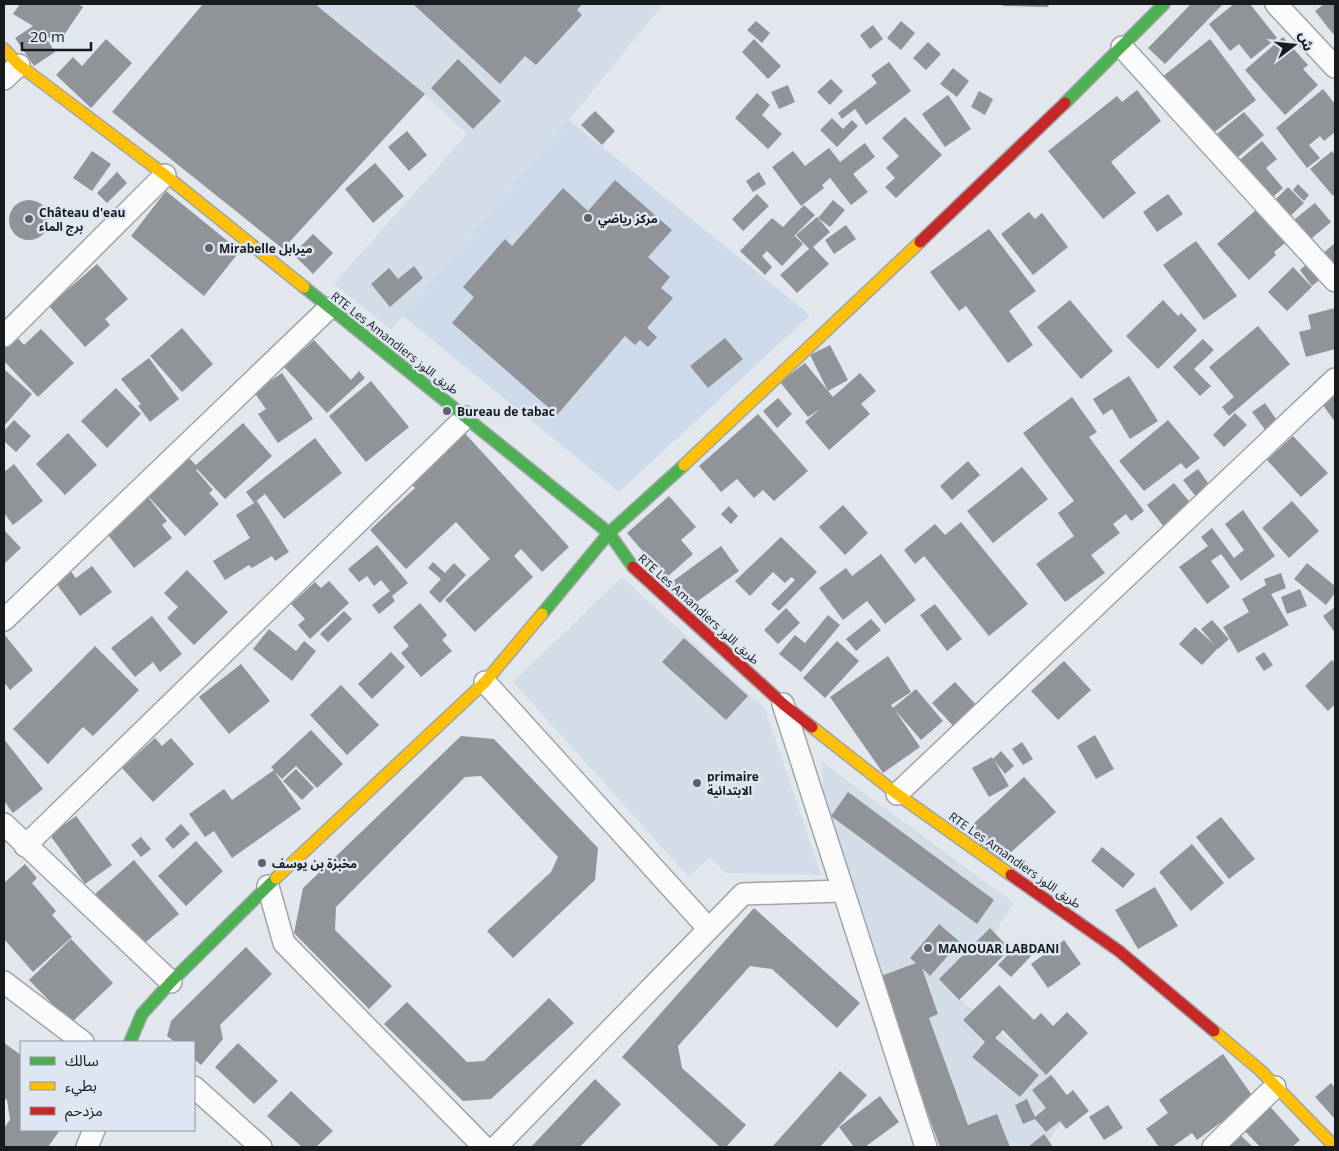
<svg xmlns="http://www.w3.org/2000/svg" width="1339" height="1151" viewBox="0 0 1339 1151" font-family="'Open Sans','Noto Sans Arabic',sans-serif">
  <rect width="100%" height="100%" fill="#e2e7ed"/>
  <!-- built -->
  <path fill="#d2dde8" d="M315,4h348l-94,116 -178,210 -57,-46 133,-150 -42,-40z
    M622,577l143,132 56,166 -96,-2 -15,-16 -21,20 -176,-195z
    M822,762l192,141 -60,91 104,86 10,35 -25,32h-104l-115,-347z"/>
  <!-- green -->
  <path fill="#cddaea" d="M569,120l241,195 -191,177 -216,-176z"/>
  <!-- building -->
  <path fill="#909498" d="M20,4h58l5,3 -25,37 -15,-11 12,19 -21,14 -19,-28 18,-12 -20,-12z
    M203,4h112l110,90 -142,155 -171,-137z
    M413,4h169l-5,6 5,5 -46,50 -11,-9 -25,28z
    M1003,4h46l-1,3 -45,-1z
    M1191,4h32l-58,60 -17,-16z
    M1234,4h16l27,34 -26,21 -12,-15 -9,7 -21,-27z
    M1324,4h11v28l-2,2 -18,-23z
    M756,21l14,12 -8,10 -15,-13z
    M901,21l14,12 -14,17 -14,-12z
    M873,25l10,14 -13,10 -10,-14z
    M1283,37l25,28 -5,4 15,16 -33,30 -40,-45z
    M106,39l26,24 -41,45 -35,-33 17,-18 9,9z
    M754,39l27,27 -13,13 -26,-27z
    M1210,39l46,61 -48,37 -46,-60z
    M928,42l13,12 -15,16 -13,-12z
    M458,59l43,42 -28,28 -42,-41z
    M889,62l22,29 -45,34 -11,-16 -13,10 -4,-6 39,-30 -6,-8z
    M953,68l16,13 -12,16 -17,-13z
    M831,79l12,12 -13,14 -13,-13z
    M788,85l7,17 -16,7 -8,-17z
    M1323,89l12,15v28l-11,9 -4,-5 -11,9 11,13 -13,10 -31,-40z
    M1137,90l24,31 -50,41 25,31 -33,26 -55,-68 69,-55 5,6z
    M979,91l14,8 -8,16 -14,-8z
    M757,93l13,12 -8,10 20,19 -14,15 -33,-31z
    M948,95l23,34 -26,18 -23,-33z
    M595,111l20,20 -13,14 -21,-20z
    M1244,112l20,23 -32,27 -20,-24z
    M905,117l37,38 -46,43 -11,-11 10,-9 -9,-10 13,-12 -17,-18z
    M832,118l11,11 9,-9 6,6 -21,21 -17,-17z
    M407,131l20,24 -18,16 -21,-24z
    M1262,141l15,18 -11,9 17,20 -15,13 -32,-38z
    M865,143l10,14 -22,17 15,18 -17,13 -21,-27 -8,7 2,3 -23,18 -29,-39 21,-16 12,15 24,-18 11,14z
    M92,151l19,13 -19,27 -19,-13z
    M1332,151l3,4v39l-2,2 -23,-27z
    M375,163l29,33 -31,27 -28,-34z
    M117,172l10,11 -20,20 -10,-10z
    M759,172l7,12 -13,8 -7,-11z
    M615,180l57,50 -24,27 22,20 -9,11 12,10 -26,30 10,9 -9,10 -8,-7 -5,5 -10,-9 -68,79 -105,-92 22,-26 -11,-10 42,-48 7,7 51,-58 25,23z
    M1298,184l11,11 -5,6 -11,-11z
    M1288,187l16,16 -19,18 -16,-15z
    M166,191l74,60 -36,45 -73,-60z
    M757,194l12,12 -26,25 -11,-12z
    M1168,194l15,20 -26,18 -14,-20z
    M833,200l12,10 -15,17 -12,-9z
    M9 220a20 20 0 1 1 40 0a20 20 0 1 1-40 0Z
    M1315,203l16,19 -25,21 -16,-20z
    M804,205l11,10 -23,23 3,-2 8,8 -21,22 -15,-15 -5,5 10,11 -7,8 -25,-24 32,-33 11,9z
    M1256,210l29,33 -11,9 2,3 -27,25 -32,-36z
    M1029,212l6,7 7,-6 26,34 -35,28 -32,-41z
    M817,217l13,15 -17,15 16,17 -32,29 -17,-18 29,-26 -13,-14z
    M846,225l10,14 -22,15 -9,-14z
    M989,229l47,62 -27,20 24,34 -25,18 -42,-57 -7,5 -29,-39z
    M313,234l20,19 -20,21 -20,-20z
    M1196,241l41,55 -33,24 -41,-55z
    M1335,243v30l-14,-18z
    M1309,262l13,16 -10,8 -12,-16z
    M97,264l31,35 -23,20 5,6 -25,22 -36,-41z
    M414,266l9,12 -33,29 -19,-23 18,-16 9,11z
    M1293,267l19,20 -25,24 -19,-19z
    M1070,300l43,51 -32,28 -44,-52z
    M1163,300l15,16 3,-3 16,17 -39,39 -32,-33z
    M1335,308v41l-29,8 -7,-25 12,-3 -3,-14z
    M1258,326l32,38 -61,52 -7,-9 12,-10 -25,-30z
    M182,328l31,36 -31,28 -32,-36z
    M41,329l33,34 -36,34 -34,-36v-15l11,-11 9,10z
    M725,338l18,21 -35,29 -18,-22z
    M1203,339l11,11 -20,19 17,17 -11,10 -27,-29z
    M314,340l37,40 8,-9 6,7 -38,35 -43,-46z
    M830,345l18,35 -20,11 -18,-36z
    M149,358l30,41 -29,23 -12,-16 3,-2 -20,-25z
    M805,363l28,34 27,-24 16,18 -15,13 9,10 -41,36 -24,-28 15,-13 -12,8 -28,-35z
    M4,369l28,25 -28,32z
    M282,373l31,46 -35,24 -20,-29 8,-5 -12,-17z
    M1129,376l29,45 -28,18 -18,-30 -9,6 -10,-16z
    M371,381l38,46 -43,35 -37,-46z
    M116,388l25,26 -34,34 -26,-27z
    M1335,388v34l-12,-17 7,-5 -4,-6z
    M1072,397l25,35 -8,5 55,74 -13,10 -5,-7 -13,10 7,9 -29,22 14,18 -40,29 -29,-38 38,-28 -16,-23 16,-12 -51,-68z
    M778,398l14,16 -15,14 -14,-17z
    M1265,403l13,19 -12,9 -14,-19z
    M1235,413l12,12 -23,22 -11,-12z
    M758,414l50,57 -34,30 -11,-11 -9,8 -17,-19 -16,13 -22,-26z
    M14,420l17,16 -15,16 -12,-11v-10z
    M1168,420l32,38 -14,11 -5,-6 -37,28 -25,-30z
    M243,423l29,33 -47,43 -28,-30 -1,1 17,20 -4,3 10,11 -34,32 -39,-42 41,-38 9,9z
    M461,429l108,118 -27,25 -21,-23 -7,7 19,21 -58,55 -30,-32 45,-41 -34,-37 -50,47 -36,-39 45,-42 -8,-9z
    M68,433l29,32 -32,30 -29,-31z
    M1293,436l35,37 -27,24 -34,-37z
    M315,438l27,35 -58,46 -19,-25 -11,9 -8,-11z
    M968,461l12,14 -28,25 -12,-14z
    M14,464l29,37 -30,24 -9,-12v-41z
    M1022,467l26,32 -55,44 -26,-32z
    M1198,469l13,18 -14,11 -14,-18z
    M1174,483l18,22 -28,22 -17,-22z
    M669,496l27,31 -15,13 12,14 -27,24 -39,-45z
    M148,497l19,24 -5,4 10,13 -38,30 -29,-37z
    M257,501l32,51 -14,9 -3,-5 -20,12 -3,-3 -24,15 -12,-19 37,-23 -14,-23z
    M1292,501l27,30 -30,27 -27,-30z
    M843,505l25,28 -23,22 -26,-28z
    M729,506l9,10 -7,8 -10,-10z
    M1243,510l32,46 -34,25 -20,-27 -10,7 19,26 -23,17 -28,-37 29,-21 -7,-9 11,-9 22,30 10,-8 -19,-26z
    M961,522l67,82 -39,32 -65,-80 -9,8 -11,-14 31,-26 10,11z
    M4,530l17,18 -17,16z
    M781,537l36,35 -38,39 -8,-7 24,-24 -4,-3 -6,6 -12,-11 -23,24 -15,-15z
    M377,545l31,38 -16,13 3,5 -16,13 -7,-9 18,-14 -9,-11 -7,6 -7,-10 -8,6 -11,-13z
    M721,546l18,25 -52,38 -18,-25z
    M881,554l35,46 -31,24 -18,-23 -24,19 -24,-32 27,-20 6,8z
    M433,562l12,11 9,-10 12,12 -26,28 -11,-11 12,-13 -13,-11z
    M1307,563l28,23v7l-9,12 -32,-26z
    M92,566l20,26 -32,24 -27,-37 15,-11 8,10z
    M187,570l41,42 -34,33 -27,-27 11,-11 -14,-14z
    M1281,573l5,15 -15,6 18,31 -51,28 -15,-26 26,-15 -7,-13 24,-14 -2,-6z
    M329,581l20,22 -39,36 -12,-14 7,-6 -14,-15 24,-22 6,6z
    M1300,589l7,17 -20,8 -6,-17z
    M420,603l27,32 -5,5 10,11 -31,26 -20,-24 8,-7 -16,-19z
    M935,604l27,35 -15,12 -27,-36z
    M1335,607v26l-12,-17z
    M786,608l14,15 -22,21 -14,-14z
    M344,611l8,8 -24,23 -8,-8z
    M828,615l12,10 -39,47 -22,-18 16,-19 10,8z
    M152,616l30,38 -22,18 -7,-10 -18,15 -24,-29z
    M871,619l10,11 -25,21 -10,-12z
    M1212,620l17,19 -11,10 -17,-20z
    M1195,627l23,21 -16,17 -23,-21z
    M269,629l27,22 8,-10 12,10 -24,30 -39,-32z
    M4,634l29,36 -23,20 -6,-8z
    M684,638l64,58 -22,24 -64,-58z
    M837,641l22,20 -34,37 -22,-20z
    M95,646l44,44 -46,46 -10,-9 -35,37 -35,-35z
    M391,652l14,15 -33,32 -14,-15z
    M1264,652l9,13 -9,6 -9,-13z
    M888,656l23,36 -20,13 2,3 23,-19 27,32 -22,19 -26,-30 25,37 -37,26 -53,-76z
    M1332,660l3,3v41l-7,7 -23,-25z
    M1064,661l27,29 -33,30 -27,-29z
    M241,664l29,37 -41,33 -30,-37z
    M955,682l23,25 -23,21 -23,-25z
    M341,685l38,40 -32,30 -37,-40z
    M311,730l32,34 -26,24 -21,-22 -14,13 -8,-8 27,38 -69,49 -18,-27 -9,6 -16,-23 35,-25 8,11 42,-30 -3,-3z
    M1095,735l19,34 -18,10 -19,-33z
    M461,736l33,3 104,109 -3,32 -82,78 -26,-27 64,-59 7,-15 -77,-81 -16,1 -129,130 -1,23 57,56 -23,23 -75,-76 9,-45z
    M155,738l7,8 9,-8 23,26 -41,38 -31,-34z
    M4,739l39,50 -30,24 -9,-12z
    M1022,742l11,17 -10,6 -11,-16z
    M1001,751l13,15 -9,8 -11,-14 15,26 -20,11 -17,-29 20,-11 1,2z
    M296,769l18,19 -12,12 -19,-19z
    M1024,777l32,35 -58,52 -20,-22 5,-5 -11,-12z
    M848,792l146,108 -17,24 -146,-108z
    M76,816l36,49 -27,19 -35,-49z
    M1221,817l34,42 -26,20 -33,-42z
    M181,824l9,10 -17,15 -8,-10z
    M141,837l10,12 -10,8 -10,-12z
    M196,841l27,30 -37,35 -28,-30z
    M1192,844l32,39 -33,28 -32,-39z
    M1102,847l33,27 -12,14 -32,-27z
    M134,860l45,54 -39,33 -45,-53z
    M25,864l12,14 -5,5 24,28 -4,4 20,22 -39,35 -29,-33v-56z
    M1155,887l23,39 -40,23 -23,-39z
    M754,908l106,95 -23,25 -65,-59 -22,-3 -72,80 4,22 64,57 -20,22h-6l-98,-90z
    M939,924l21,18 -30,34 -8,-8 16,46 -9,4 39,107 29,-11 13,33h-70l-62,-170 38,-14 -6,-5z
    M990,928l20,21 -51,51 -20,-21z
    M71,939l42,44 -42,40 -42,-43z
    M1064,940l17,24 -33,24 -17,-24z
    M1019,943l13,12 -21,22 -13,-12z
    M246,947l26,27 -52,51 3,14 -22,26 -7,-6v-17h-19l-8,-6 4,-15z
    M999,985l35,35 7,-7 12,13 14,-14 21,21 -42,42 -43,-45 -8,8 44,37 -19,22 -48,-40 13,-15 -22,-22z
    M549,998l25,25 -83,76 -28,2 -79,-77 23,-22 60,60 17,-1z
    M4,1043l17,12v75h39l-12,17h-44v-19l6,-8 -3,-20 -3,-2z
    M238,1043l40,38 -24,23 -39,-37z
    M1223,1054l31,44 -57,42 -5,-7 -20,14h-13l-13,-18 22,-16 -9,-13z
    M840,1071l27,24 -47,52h-48z
    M1051,1075l16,20 6,-5 16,21 -23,18 -6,-8 -14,11 -11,-13 -12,5 -8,-19 12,-6 8,18 11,-9 -14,-18z
    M595,1079l26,25 -41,43h-49z
    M1331,1083l4,5v31l-20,-22z
    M291,1091l42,40 -17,16h-14l-35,-31z
    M880,1096l19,26 -34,25h-11l-15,-20z
    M1266,1102l34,38 -8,7h-32l-20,-21z
    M1108,1105l15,23 -19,12 -15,-23z
    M1236,1131l17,16h-34z
    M1044,1134l9,13h-25z"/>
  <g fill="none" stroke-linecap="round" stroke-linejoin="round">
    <!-- street casing -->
    <g stroke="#a1a5a9" stroke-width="24">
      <path id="street" d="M1276,4l59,63
        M1122,47l213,234
        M4,79l15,-14
        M4,336l161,-161
        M4,620l325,-312
        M485,682l223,246
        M783,704l143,443
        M897,794l438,-415
        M4,824l167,158
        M25,846l441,-429
        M268,886l16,57 200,204
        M4,982l79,60
        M194,1087l67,60
        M87,1147l7,-17
        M496,1147l247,-253 99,-3
        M1213,1147l62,-60"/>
    </g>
    <!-- fast casing -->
    <g stroke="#a1a5a9" stroke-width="14">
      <path id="fast" d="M1065,103l99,-99
        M304,287l305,246 24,34
        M542,614l67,-81 75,-68
        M130,1042l12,-28 29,-32 105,-104"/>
    </g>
    <!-- slow casing -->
    <g stroke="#a1a5a9" stroke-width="14">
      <path id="slow" d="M4,49l15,16 146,110 139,112
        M684,465l236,-223
        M812,727l85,67 114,81
        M276,878l209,-196 57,-68
        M1214,1031l47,40 74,76"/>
    </g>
    <!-- jam casing -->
    <g stroke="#a1a5a9" stroke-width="14">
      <path id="jam" d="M920,242l145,-139
        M633,567l150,137 29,23
        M1011,875l108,76 95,80"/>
    </g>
    <!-- street -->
    <use href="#street" stroke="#fbfbfc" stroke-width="21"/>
    <!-- fast -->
    <use href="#fast" stroke="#4caf50" stroke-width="11"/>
    <!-- slow -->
    <use href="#slow" stroke="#ffc107" stroke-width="11"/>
    <!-- jam -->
    <use href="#jam" stroke="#c62828" stroke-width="11"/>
  </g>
  <!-- markers -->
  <g fill="#5f6266" stroke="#dee7f1" stroke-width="2">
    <circle cx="588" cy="218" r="5"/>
    <circle cx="29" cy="219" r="5"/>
    <circle cx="209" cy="248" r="5"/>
    <circle cx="447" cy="411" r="5"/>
    <circle cx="697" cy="783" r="5"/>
    <circle cx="262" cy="863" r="5"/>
    <circle cx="928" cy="948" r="5"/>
  </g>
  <g text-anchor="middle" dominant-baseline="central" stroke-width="5" stroke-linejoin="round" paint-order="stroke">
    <!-- poi labels -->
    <g font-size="12" font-weight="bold" fill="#181b1e" stroke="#dee7f1" text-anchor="start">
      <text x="39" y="212">Château d'eau<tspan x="39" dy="14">برج الماء</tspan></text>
      <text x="598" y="218">مركز رياضي</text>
      <text x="219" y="248">Mirabelle ميرابل</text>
      <text x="457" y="411">Bureau de tabac</text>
      <text x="707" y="776">primaire<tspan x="707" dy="14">الابتدائية</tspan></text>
      <text x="272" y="863">مخبزة بن یوسف</text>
      <text x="938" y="948">MANOUAR LABDANI</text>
    </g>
    <!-- street labels -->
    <g font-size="12" fill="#181b1e" stroke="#dee7f1">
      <text transform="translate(395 343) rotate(38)">RTE Les Amandiers طريق اللوز</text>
      <text transform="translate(699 609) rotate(42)">RTE Les Amandiers طريق اللوز</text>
      <text transform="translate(1015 860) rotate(35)">RTE Les Amandiers طريق اللوز</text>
    </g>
  </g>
  <!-- border -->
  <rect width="1339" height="1151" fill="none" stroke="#181b1e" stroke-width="10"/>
  <!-- legend -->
  <rect x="20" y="1041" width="175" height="90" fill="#dee7f1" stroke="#8f959d"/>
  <rect x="30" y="1057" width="25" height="8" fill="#4caf50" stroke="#8f959d"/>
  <text x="65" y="1066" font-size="15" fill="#181b1e">سالك</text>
  <rect x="30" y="1082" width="25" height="8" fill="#ffc107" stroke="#8f959d"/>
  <text x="65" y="1091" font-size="15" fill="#181b1e">بطيء</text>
  <rect x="30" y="1107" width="25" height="8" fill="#c62828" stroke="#8f959d"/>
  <text x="65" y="1116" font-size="15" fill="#181b1e">مزدحم</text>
  <!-- north arrow -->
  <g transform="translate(1294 45) rotate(74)" stroke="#dee7f1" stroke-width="4" paint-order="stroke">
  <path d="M0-4L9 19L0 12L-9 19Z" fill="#181b1e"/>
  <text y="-8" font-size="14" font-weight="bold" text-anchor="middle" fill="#181b1e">ش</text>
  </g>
  <!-- scale -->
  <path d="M22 42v8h69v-8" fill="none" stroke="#181b1e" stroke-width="2.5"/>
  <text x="30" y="42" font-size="15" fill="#181b1e" stroke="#dee7f1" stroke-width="4" paint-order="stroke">20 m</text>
</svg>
